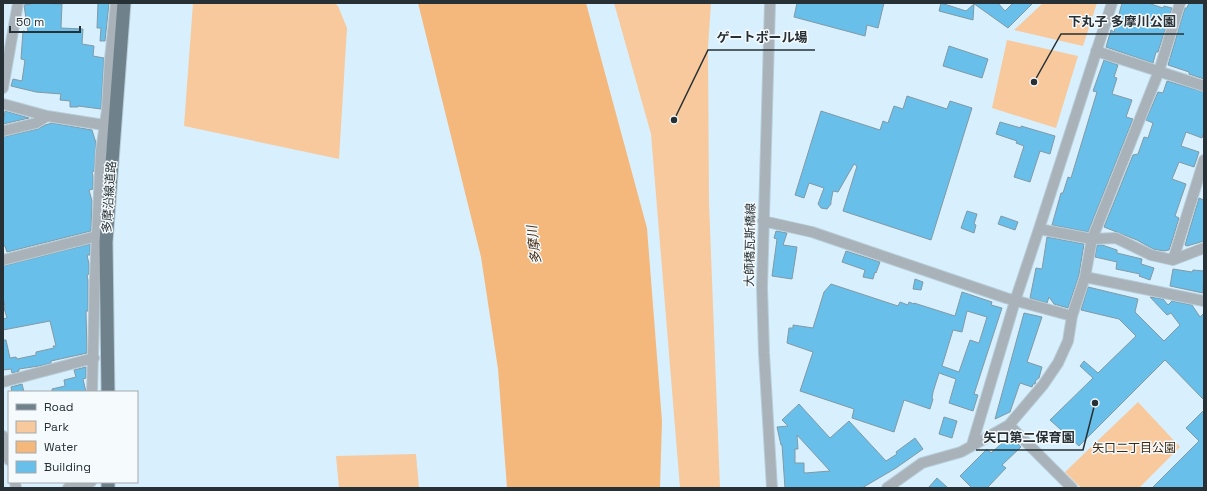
<svg xmlns="http://www.w3.org/2000/svg" width="1207" height="491" viewBox="0 0 1207 491" font-family="'Space Grotesk','Noto Sans JP',sans-serif">
  <rect width="100%" height="100%" fill="#d8f0fd"/>
  <!-- green -->
  <path fill="#f7c99d" d="M193,3h142l3,3 9,22 -8,131 -155,-33z
    M614,3h97l-3,44 1,155 11,286h-40l-29,-354z
    M1043,3h54l-14,43 -69,-16z
    M1007,40l71,16 -22,72 -64,-20z
    M1138,402l42,45 -41,41h-58l-16,-16z
    M416,454l3,34h-80l-3,-32z"/>
  <!-- water -->
  <path fill="#f4b87d" d="M418,3h168l61,225 15,193 -2,67h-153l-9,-119 -17,-112z"/>
  <!-- building -->
  <path fill="#68bfe9" stroke="#8299a5" fill-rule="evenodd" d="M36,3l26,1 -1,24 22,1 -1,15 12,2 -1,10 11,2 -3,51 -23,-3v1h-8v-6l-10,-1 1,-6 -25,-2 -25,-6 2,-7 9,2 3,-21 -4,-1 2,-28 5,1 -4,-27z
    M98,3h11l-4,38h-5l1,-13h-4z
    M797,3h87l-6,25 -11,-3 -2,11 -71,-19z
    M941,3l25,8 8,-7 -1,16 -34,-9z
    M973,3h25l7,8 8,-8h20l-25,25z
    M1122,3h26l15,5 1,-2 8,2 -14,44h-2l-3,11 -47,-16 5,-17 3,2z
    M1189,3h15v76l-15,-5v-2l-21,-7 17,-57h2z
    M949,46l39,13 -6,19 -39,-12z
    M1104,60l14,5 -4,12 3,1 -5,16 20,6 -6,17 7,2 -45,113 -36,-7 9,-32h2l5,-16 3,1 26,-86 -4,-1z
    M1167,81l37,11v40l-2,6 -16,-6 -5,14 18,6 -5,15 -15,-5 -7,17 14,5 -11,32 4,2 -7,23 -3,9 -5,1 -11,-2 -16,-9 -33,-13 29,-72 5,-1 6,-17 4,1 5,-15 -7,-3 12,-28 5,1z
    M907,96l40,13 3,-8 22,7 -41,132 -88,-29 14,-45 -3,-2 -16,28 -5,-1 -2,10v3l-4,5 -6,-1 -3,-4 6,-16 -15,-5 -5,15 -9,-3 26,-84 59,19 3,-9 5,2 6,-17 9,3z
    M5,111l24,7 -26,6z
    M1000,122l21,6v-2l34,10 -5,18 -10,-3 -10,31 -16,-5 10,-31 -8,-3 1,-2 -21,-7z
    M52,123l40,7 4,13 -2,28 -2,1 1,4v13l-4,1 3,11 -1,30 -84,21 -2,-6h-2v-109l35,-8 7,-4z
    M1199,198l5,2v41l-17,5 -2,-1z
    M967,211l10,3 -3,10 2,1 -2,8 -13,-5z
    M1001,216l17,6 -3,8 -17,-6z
    M776,231l11,2 -4,12 14,2 -5,32 -20,-3 5,-37 -3,-1z
    M1047,237l37,7 -5,31 -11,33 -14,-4 -5,-7 -2,6 -17,-5 6,-30 6,1z
    M90,244v11h-3l2,9v10l-2,1 1,5v31h-2l1,42 -36,8v2l-12,3 -20,3v2l-7,2 -1,-4 -8,1v-30h3l4,18 6,-1 1,2 19,-4v-3l18,-4 -1,-2h3l-6,-25 -47,9v-11l4,-1 -3,-10 1,-1 -2,-10v-31z
    M1097,245h5l15,5v3l25,6 -1,5 13,4 -4,12 -11,-4 1,-2 -24,-5 1,-7 -22,-5z
    M846,251l34,11 -4,11 -1,-1 -2,7 -10,-2 2,-7 -23,-8z
    M1173,269l19,3 1,-2 11,1 -1,22 -33,-7z
    M915,279l8,3 -2,8 -8,-1z
    M831,284l67,22 2,-4 8,3 1,-3 5,2v-1l41,13 7,-24 30,10 -1,3 11,3 -28,86 4,1 -5,16 -24,-8 7,-24 -17,-6 -6,19 -1,6 1,1 -3,10 -26,-9 -10,32 -42,-14 2,-9 -54,-18 13,-39 -26,-9 2,-15h4v-3l20,3 11,-36zM967,311l20,6 -8,26 -9,-3 -11,32 -17,-6 11,-36 9,2z
    M1088,287l50,12 -3,13 29,29 16,-16 -9,-12 -4,2 -17,-18 13,2 5,6 4,-4 20,4 8,12 4,-4v87l-39,-40 -86,86 -29,-26 43,-42 -13,-12 4,-5 14,12 38,-37 -17,-17 -38,-9z
    M1024,313l18,4 -15,45 15,5 -3,11 -3,2 -1,4h-2l-1,3 -12,-4 -10,29 -15,7z
    M86,367v11l-3,1 3,13h-34v-3l13,-3 -1,-6 12,-3 -2,-7z
    M22,384l2,8h-12l-1,-5z
    M799,404l31,34 19,-17 37,40 11,-7 -1,-2 19,-14 8,11 -27,19 -34,20h-77l-3,-43h-1l-4,-18 11,-1 -6,-6zM797,435l33,36 -25,2 -1,-1v-9h-9v-14h3z
    M1204,410v78h-52l47,-47 -13,-13z
    M944,417l13,4 -5,17 -13,-4z
    M1010,436l11,11 -19,18 4,3 -19,20h-15l-12,-12 27,-27 4,4z
    M937,478l11,10h-20z"/>
  <g fill="none" stroke-linecap="round" stroke-linejoin="round">
    <!-- minor casing -->
    <g stroke="#b8cdd9" stroke-width="12">
      <path id="minor" d="M770,3l-8,284 2,66 8,135
        M1096,51l108,35
        M3,88l15,-85
        M3,104l44,12 57,9
        M3,131l33,-8 11,-7
        M763,221l49,11 194,66 66,18
        M1039,229l53,10 24,-1 35,17 22,5 31,-12
        M3,260l94,-24
        M1173,260l31,-100
        M1085,277l119,24
        M3,382l91,-24
        M92,392l3,-115 6,-126 6,-41 3,-51 6,-56
        M1009,425l63,63
        M3,436l6,24
        M972,445l43,-144 24,-72 73,-226
        M15,482l1,6
        M68,488l23,-6
        M887,488l35,-25 39,-11 48,-27 34,-40 15,-22 10,-22 4,-25 13,-39 7,-38 67,-168 21,-68"/>
    </g>
    <!-- major casing -->
    <g stroke="#b8cdd9" stroke-width="15">
      <path id="major" d="M108,392l-2,-150 18,-239
        M108,482v6"/>
    </g>
    <!-- minor -->
    <use href="#minor" stroke="#a8b2b8" stroke-width="10"/>
    <!-- major -->
    <use href="#major" stroke="#6f828c" stroke-width="13"/>
  </g>
  <g text-anchor="middle" dominant-baseline="central" stroke-width="3" stroke-linejoin="round" paint-order="stroke">
    <!-- street labels -->
    <g font-size="12" fill="#273035" stroke="#f5fafd">
      <text transform="translate(109 197) rotate(-86)">多摩沿線道路</text>
      <text transform="translate(750 245) rotate(-89)">大師橋瓦斯橋線</text>
    </g>
    <!-- park labels -->
    <g font-size="12" fill="#3f270d" stroke="#f5fafd">
      <text x="1134" y="448">矢口二丁目公園</text>
    </g>
    <!-- water labels -->
    <g font-size="13" font-style="italic" fill="#452c12" stroke="#f5fafd">
      <text transform="translate(534 245) rotate(-97)">多摩川</text>
    </g>
  </g>
  <!-- callouts -->
  <path fill="none" stroke="#273035" stroke-width="1.5" d="M1034 82L1061 34H1184M674 120L708 50H815M1095 403L1083 450H976"/>
  <g fill="#273035" stroke="#f5fafd" stroke-width="1.5">
    <circle cx="1034" cy="82" r="4"/>
    <circle cx="674" cy="120" r="4"/>
    <circle cx="1095" cy="403" r="4"/>
  </g>
  <g font-size="13" text-anchor="middle" font-weight="bold" fill="#273035" stroke="#f5fafd" stroke-width="3" stroke-linejoin="round" paint-order="stroke">
    <text x="1122" y="26">下丸子 多摩川公園</text>
    <text x="762" y="42">ゲートボール場</text>
    <text x="1029" y="442">矢口第二保育園</text>
  </g>
  <!-- border -->
  <rect width="1207" height="491" fill="none" stroke="#273035" stroke-width="8"/>
  <!-- legend -->
  <rect x="8" y="391" width="130" height="92" fill="#f5fafd" stroke="#a3a9ad"/>
  <rect x="16" y="404" width="20" height="6" fill="#6f828c" stroke="#a3a9ad"/>
  <text x="44" y="411" font-size="12" fill="#273035">Road</text>
  <rect x="16" y="421" width="20" height="12" fill="#f7c99d" stroke="#a3a9ad"/>
  <text x="44" y="431" font-size="12" fill="#273035">Park</text>
  <rect x="16" y="441" width="20" height="12" fill="#f4b87d" stroke="#a3a9ad"/>
  <text x="44" y="451" font-size="12" fill="#273035">Water</text>
  <rect x="16" y="461" width="20" height="12" fill="#68bfe9" stroke="#a3a9ad"/>
  <text x="44" y="471" font-size="12" fill="#273035">Building</text>
  <!-- scale -->
  <path d="M10 26v6h70v-6" fill="none" stroke="#273035" stroke-width="2"/>
  <text x="16" y="26" font-size="12" fill="#273035" stroke="#f5fafd" stroke-width="3" paint-order="stroke">50 m</text>
</svg>
